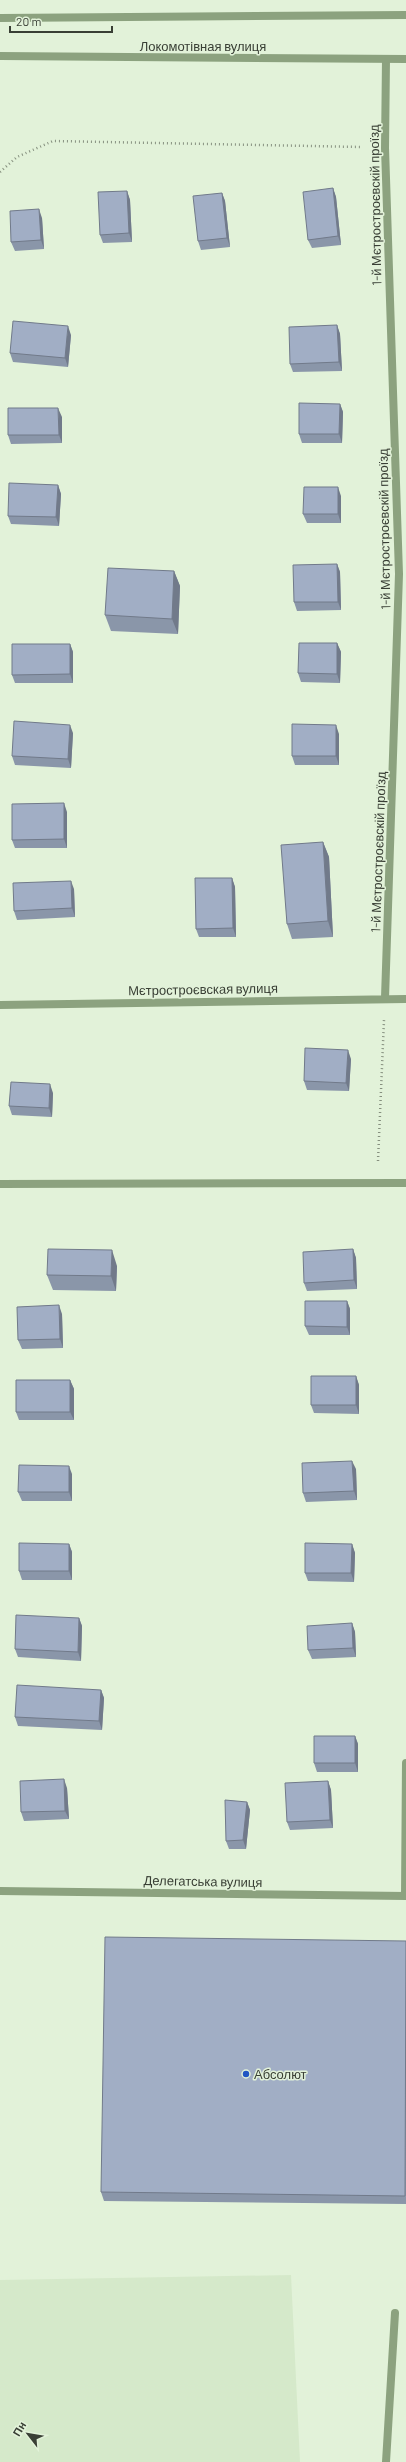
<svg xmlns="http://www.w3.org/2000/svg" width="406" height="2462" viewBox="0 0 406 2462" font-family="Barlow,sans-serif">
  <rect width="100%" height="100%" fill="#e2f2d9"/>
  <!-- built -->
  <path fill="#d5e9ca" d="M291,2275l9,187h-300v-182z"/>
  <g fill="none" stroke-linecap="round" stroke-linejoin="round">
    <!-- path -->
    <path stroke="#86907f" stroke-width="2.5" stroke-dasharray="1 3" stroke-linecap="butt" d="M0,172l17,-15 36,-16 309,6
      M378,1161l6,-141"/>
    <!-- service -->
    <path stroke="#8ca27f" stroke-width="8" d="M0,1184l406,-1
      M386,2462l9,-149"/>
    <!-- minor -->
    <path stroke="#8ca27f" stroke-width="8" d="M385,998l14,-424 -14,-426 1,-89
      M0,1005l406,-6
      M0,1891l406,5
      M405,1896l1,-133"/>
    <!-- tertiary -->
    <path stroke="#8ca27f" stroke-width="8" d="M0,18l406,-3
      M0,56l406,3"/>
  </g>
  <!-- wall -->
  <path fill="#8a96a9" d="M333,188l3,9 5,48 -29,3 -4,-8z
    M127,191l3,9 2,42 -29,1 -3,-8z
    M222,193l3,8 5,46 -29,3 -3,-9z
    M42,218l2,31 -29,2 -4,-9z
    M337,325l3,9 2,37 -49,1 -3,-8z
    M71,335l-3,32 -55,-5 -3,-9z
    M340,404l3,8 -1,31h-40l-3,-9z
    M62,417v26l-51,1 -3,-9z
    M58,485l3,9 -2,32 -48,-2 -3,-8z
    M341,496v27h-34l-4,-9z
    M337,564l3,8 1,38 -44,1 -3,-9z
    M174,571l6,15 -2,48 -67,-3 -6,-16z
    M337,643l4,9 -1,31 -39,-1 -3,-9z
    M70,644l3,8v31h-58l-3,-8z
    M73,733l-2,35 -56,-3 -3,-9z
    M339,734v31h-44l-3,-9z
    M67,812v36h-52l-3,-8z
    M323,842l6,15 4,80 -41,2 -5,-15z
    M232,878l3,9 1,50h-37l-3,-8z
    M74,889l1,28 -58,3 -3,-9z
    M351,1059l-2,32 -42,-1 -3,-9z
    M53,1093l-1,24 -40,-2 -3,-9z
    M353,1249l3,9 1,31 -50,2 -3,-8z
    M117,1266l-1,25 -63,-1 -6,-15z
    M347,1301l3,8v26h-41l-4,-9z
    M62,1314l1,34 -41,1 -4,-9z
    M356,1376l3,9v29l-45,-1 -3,-8z
    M70,1380l4,9v31h-55l-3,-8z
    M356,1469l1,31 -51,2 -3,-9z
    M72,1474v27h-50l-4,-9z
    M69,1544l3,8v28h-50l-3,-9z
    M352,1544l3,9 -1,29 -46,-1 -3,-8z
    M79,1618l3,8 -1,35 -63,-4 -3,-8z
    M352,1623l3,9 1,25 -44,2 -4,-9z
    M101,1690l3,8 -2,32 -84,-4 -3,-9z
    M355,1736l3,8v28h-41l-3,-9z
    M328,1781l3,9 2,38 -43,2 -3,-8z
    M67,1788l2,31 -45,2 -3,-9z
    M247,1802l3,8 -4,39h-17l-3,-8z
    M406,1941v263l-302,-3 -3,-9z"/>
  <!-- shaded-wall -->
  <path fill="#717a8a" d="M333,188l3,9 5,48 -3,-9z
    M127,191l3,9 2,42 -3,-9z
    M222,193l3,8 5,46 -3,-9z
    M39,209l3,9 2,31 -3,-9z
    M337,325l3,9 2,37 -3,-9z
    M68,326l3,9 -3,32 -3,-9z
    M340,404l3,8 -1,31 -3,-9z
    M58,408l4,9v26l-3,-8z
    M58,485l3,9 -2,32 -3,-9z
    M338,487l3,9v27l-3,-9z
    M337,564l3,8 1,38 -3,-8z
    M174,571l6,15 -2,48 -6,-15z
    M337,643l4,9 -1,31 -3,-9z
    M70,644l3,8v31l-3,-9z
    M70,725l3,8 -2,35 -3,-9z
    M336,725l3,9v31l-3,-9z
    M64,803l3,9v36l-3,-9z
    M323,842l6,15 4,80 -5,-16z
    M232,878l3,9 1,50 -3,-9z
    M71,881l3,8 1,28 -3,-9z
    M348,1050l3,9 -2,32 -3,-8z
    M50,1084l3,9 -1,24 -3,-9z
    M353,1249l3,9 1,31 -3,-9z
    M112,1250l5,16 -1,25 -5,-15z
    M347,1301l3,8v26l-3,-8z
    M59,1305l3,9 1,34 -3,-9z
    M356,1376l3,9v29l-3,-9z
    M70,1380l4,9v31l-4,-8z
    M352,1461l4,8 1,31 -3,-9z
    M69,1466l3,8v27l-3,-9z
    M69,1544l3,8v28l-3,-9z
    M352,1544l3,9 -1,29 -3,-9z
    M79,1618l3,8 -1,35 -3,-9z
    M352,1623l3,9 1,25 -3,-9z
    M101,1690l3,8 -2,32 -3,-9z
    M355,1736l3,8v28l-3,-9z
    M64,1779l3,9 2,31 -4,-8z
    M328,1781l3,9 2,38 -3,-8z
    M247,1802l3,8 -4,39 -3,-9z"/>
  <!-- building -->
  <path fill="#a1aec5" stroke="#717a8a" d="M333,188l5,48 -30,4 -5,-48z
    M127,191l2,42 -29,2 -2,-43z
    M222,193l5,45 -29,3 -5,-45z
    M39,209l2,31 -30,2 -1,-31z
    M13,321l55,5 -3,32 -55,-5z
    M337,325l2,37 -49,2 -1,-37z
    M299,403l41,1 -1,30h-40z
    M8,408h50l1,27h-51z
    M9,483l49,2 -2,32 -48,-1z
    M304,487h34v27h-35z
    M337,564l1,38h-44l-1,-37z
    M108,568l66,3 -2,48 -67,-4z
    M299,643h38v31l-39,-1z
    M12,644h58v30l-58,1z
    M14,721l56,4 -2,34 -56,-3z
    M292,724l44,1v31h-44z
    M64,803v36l-52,1v-36z
    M323,842l5,79 -41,3 -6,-79z
    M195,878h37l1,50 -37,1z
    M71,881l1,27 -58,3 -1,-28z
    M305,1048l43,2 -2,33 -42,-2z
    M11,1082l39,2 -1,24 -40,-2z
    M48,1249l64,1 -1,26 -64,-1z
    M353,1249l1,31 -50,3 -1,-31z
    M305,1301h42v26l-42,-1z
    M59,1305l1,34 -42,1 -1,-33z
    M311,1376h45v29h-45z
    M16,1380h54v32h-54z
    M352,1461l2,30 -51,2 -1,-30z
    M19,1465l50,1v26h-51z
    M19,1543l50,1v27h-50z
    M305,1543l47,1 -1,29h-46z
    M16,1615l63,3 -1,34 -63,-3z
    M352,1623l1,25 -45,2 -1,-24z
    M17,1685l84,5 -2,31 -84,-4z
    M314,1736h41v27h-41z
    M64,1779l1,32 -44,1 -1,-31z
    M328,1781l2,39 -43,2 -2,-39z
    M225,1800l22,2 -4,38 -17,1z
    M105,1937l301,4 -1,255 -304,-4z"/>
  <!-- markers -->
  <circle fill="#2156c3" stroke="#e2f2d9" stroke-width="1.5" cx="246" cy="2074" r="4"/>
  <g text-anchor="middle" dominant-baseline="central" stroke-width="3" stroke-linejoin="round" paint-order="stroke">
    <!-- street labels -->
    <g font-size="13" fill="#393f35" stroke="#e2f2d9">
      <text x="203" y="46">Локомотівная вулиця</text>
      <text transform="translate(375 205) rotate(-91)">1-й Мєтростроєвскій проїзд</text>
      <text transform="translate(384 529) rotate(-91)">1-й Мєтростроєвскій проїзд</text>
      <text transform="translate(378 852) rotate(-88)">1-й Мєтростроєвскій проїзд</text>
      <text transform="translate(203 989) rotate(-1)">Мєтростроєвская вулиця</text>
      <text transform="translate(203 1881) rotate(1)">Делегатська вулиця</text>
    </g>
    <!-- poi labels -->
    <g font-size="13" fill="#393f35" stroke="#e2f2d9" text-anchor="start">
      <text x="254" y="2074">Абсолют</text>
    </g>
  </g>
  <!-- north arrow -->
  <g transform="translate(28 2434) rotate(301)" stroke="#e2f2d9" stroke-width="3" paint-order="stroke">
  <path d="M0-3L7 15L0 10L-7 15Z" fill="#393f35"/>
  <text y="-6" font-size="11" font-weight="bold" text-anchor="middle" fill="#393f35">Пн</text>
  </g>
  <!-- scale -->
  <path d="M10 26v6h102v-6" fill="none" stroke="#393f35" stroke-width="2"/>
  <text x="16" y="26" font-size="12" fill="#393f35" stroke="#e2f2d9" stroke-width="3" paint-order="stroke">20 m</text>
</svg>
